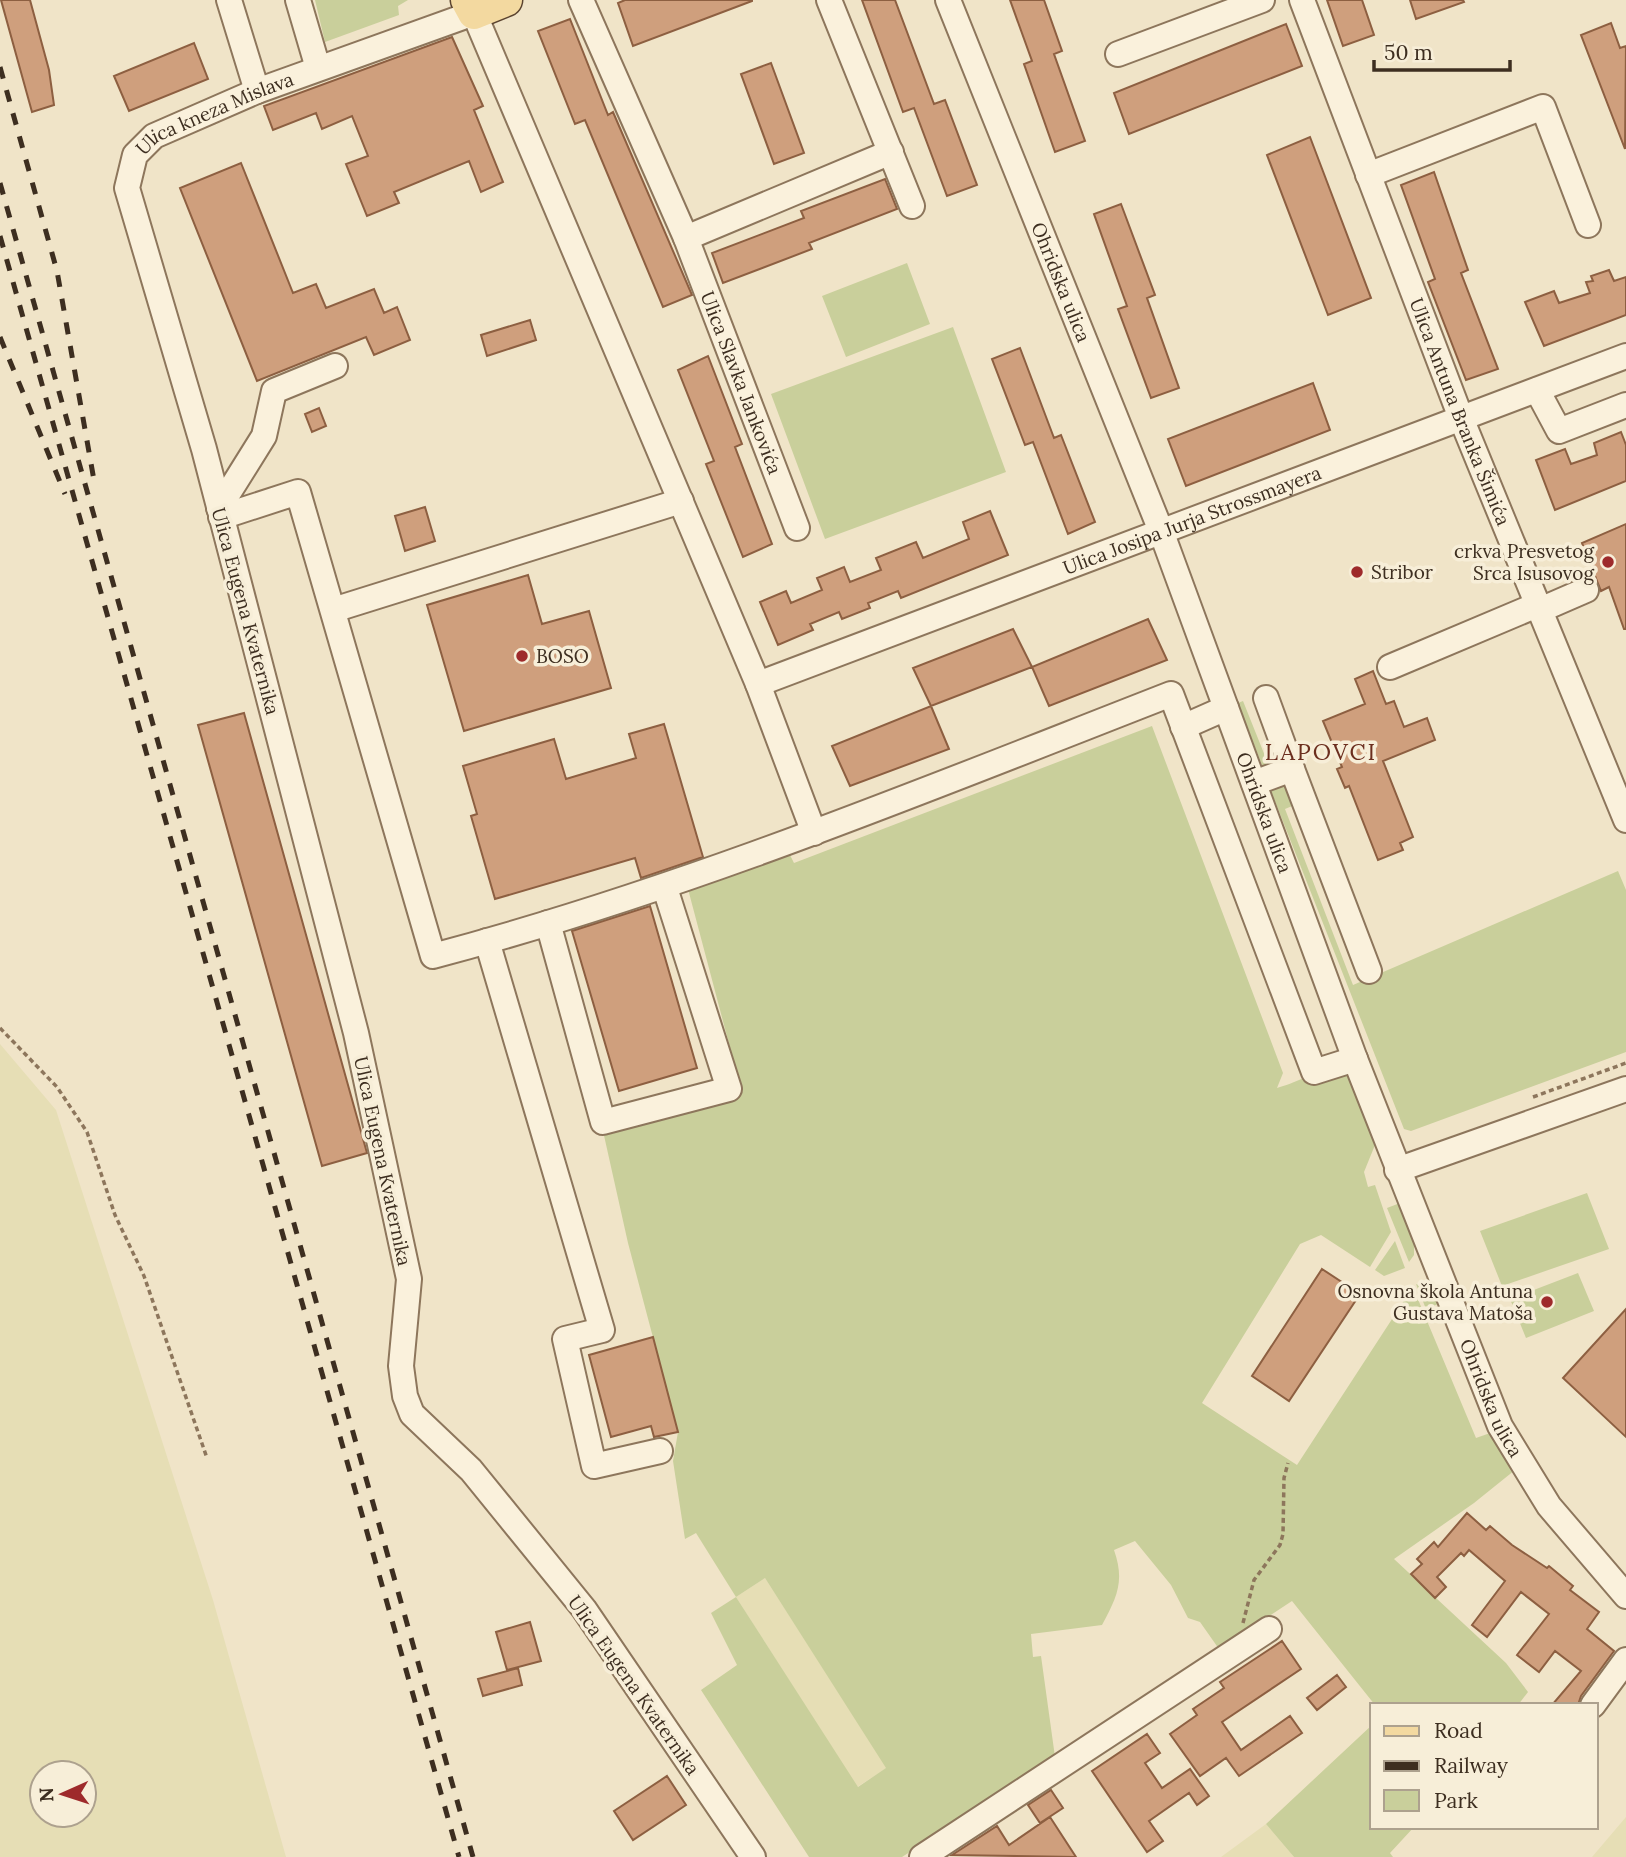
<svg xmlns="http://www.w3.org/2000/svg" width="1626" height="1857" viewBox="0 0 1626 1857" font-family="Lora,serif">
  <rect width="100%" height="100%" fill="#f0e4c8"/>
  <!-- farmland -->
  <path fill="#e6deb5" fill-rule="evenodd" d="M0,1044l56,66 157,490 73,257h-286zM84,1773v42h-42v-42z
    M765,1578l122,190 -30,19 -121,-190z
    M1626,1817v40h-34z
    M1266,1824l28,33h-73z"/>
  <!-- green -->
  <path fill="#c9cf9b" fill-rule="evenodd" d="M315,0h93l-10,6 1,9 -74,27z
    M907,263l23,61 -84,33 -24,-61z
    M953,327l53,145 -181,67 -54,-145z
    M1243,701l22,55 12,-4v10l-12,11 -27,-70z
    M1152,726l131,347 -6,15c21,-5 55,-27 73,-12l25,69 -11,27 4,15 7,-2 16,47 -21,35 -49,-32 -21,9 -98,159 95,62 112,-172 -6,-5 9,-3 64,153 17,-6 22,38 -41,33 -80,56 112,104 22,29 -10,13h-143l-83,-104 -73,48 -19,-27 -12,-4 -17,-33 -36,-44 -21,9c11,31 3,47 -12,75l-71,9 2,23 8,-1 14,101 -153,100h-93l-108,-167 36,-25 -26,-52 25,-16 -40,-64 -11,6 -12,-78 5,-29 -50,-189 -25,-112 139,-38 -54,-204 101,-36 5,10zM765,1578l121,190 -28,19 -122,-190z
    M1286,783l11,21 -12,5 68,176 265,-114 8,19v162l-215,79 -7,-2 -135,-343z
    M1587,1193l22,56 -107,37 -22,-55z
    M1400,1203l14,39v13l-5,7 -22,-54z
    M1395,1241l10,27 -21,8 -9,-6z
    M1578,1273l16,38 -68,27 -16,-39z
    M1416,1284l16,6 6,14 -12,5z
    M1372,1725v102h42l-24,26 3,4h-99l-28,-33z"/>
  <!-- building -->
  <path fill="#cf9f7d" stroke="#8d5f41" stroke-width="2" d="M1,0h29l19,70 5,35 -22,7z
    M625,0h127v1l-119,45 -15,-43z
    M862,0h33l39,104 11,-4 32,85 -30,11 -33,-88 -11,4z
    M1010,0h34l18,51 -8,3 31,87 -30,11 -31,-88 8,-3z
    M1327,0h35l12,35 -31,11z
    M1410,0h53l1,2 -48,17z
    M570,19l38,96 5,-3 79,183 -29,12 -78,-187 -10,4 -37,-93z
    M1611,23l9,25 6,-2 -1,103 -44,-114z
    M1286,24l16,42 -173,68 -15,-41z
    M452,37l31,69 -9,4 29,72 -22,10 -12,-31 -75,31 5,11 -32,13 -21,-52 22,-8 -16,-40 -30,13 -6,-16 -43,17 -9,-24z
    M194,43l14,36 -79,32 -15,-35z
    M771,63l33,90 -30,11 -33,-90z
    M1310,137l61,161 -43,17 -61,-160z
    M241,163l52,130 23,-9 10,24 48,-19 10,24 13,-6 13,33 -36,15 -8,-18 -109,44 -77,-193z
    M1434,172l34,98 -7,3 37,96 -32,11 -38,-98 7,-3 -34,-94z
    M885,179l12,30 -88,34 3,6 -89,34 -11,-30 92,-35 -3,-7z
    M1121,204l34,91 -8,3 32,90 -28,10 -33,-89 9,-3 -33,-92z
    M1609,270l5,11 12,-4v38l-82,31 -19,-44 29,-11 5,12 31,-10 -4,-11 7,-1 -2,-5z
    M530,320l6,20 -49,16 -6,-21z
    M1020,348l34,90 7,-3 34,87 -27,12 -35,-92 -8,3 -33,-86z
    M708,356l34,88 -7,3 37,97 -29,13 -37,-93 8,-3 -36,-91z
    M1313,383l17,47 -144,56 -18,-47z
    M319,408l7,18 -14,6 -7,-18z
    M1621,432l5,13v36l-71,29 -19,-50 29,-11 6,15 26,-9 -3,-12z
    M425,507l10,34 -30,10 -10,-35z
    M990,511l18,44 -107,43 -3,-7 -30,12 2,5 -28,11 -3,-7 -29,12 3,6 -35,15 -18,-43 26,-11 5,12 31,-13 -5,-12 27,-11 6,15 31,-12 -5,-12 40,-16 7,16 46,-19 -6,-17z
    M1626,524v105h-2l-15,-42 -8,4 -19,-48z
    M528,575l14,49 47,-13 22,77 -147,43 -37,-126z
    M1148,619l19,41 -118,46 -17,-39z
    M1013,629l19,38 -101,39 -18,-38z
    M1373,671l13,33 8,-3 10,26 23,-9 8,22 -52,21 30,76 -13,6 3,7 -25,10 -29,-74 -4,2 -8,-19 5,-2 -19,-46 42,-17 -10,-25z
    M931,706l18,43 -99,37 -18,-40z
    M244,713l123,440 -45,13 -124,-441z
    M664,724l39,133 -62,21 -6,-20 -140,41 -24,-83 6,-2 -14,-48 91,-27 12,40 70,-21 -7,-24z
    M650,906l47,162 -78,23 -47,-160z
    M1322,1269l38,25 -71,107 -37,-25z
    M1626,1309v128l-63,-59z
    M653,1337l25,95 -24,5 -3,-11 -40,11 -22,-82z
    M1467,1513l19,17 4,-4 22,19 35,23 2,-2 24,20 -3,4 29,22 -12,17 27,22 -33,45 -3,9h-26l29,-34 -26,-20 -16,21 -22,-17 32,-41 -28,-22 -34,45 -15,-12 33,-44 -36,-31 -5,6 -3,-3 -24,24 9,10 -11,11 -24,-24 11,-10 -5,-5 17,-17 4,5z
    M530,1622l11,39 -34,9 -11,-38z
    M1282,1641l19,28 -79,53 19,28 49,-34 12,17 -63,43 -13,-18 -26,18 -30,-42 27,-19 -4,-6 31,-21 -4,-6z
    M518,1668l4,17 -39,11 -5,-17z
    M1337,1675l9,12 -29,23 -10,-12z
    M1147,1734l13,19 -15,10 17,25 28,-19 19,27 -12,9 -8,-12 -40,28 14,20 -16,11 -55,-81z
    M667,1776l19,29 -53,35 -19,-29z
    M1051,1790l12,18 -23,15 -12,-18z
    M1050,1817l26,40 -124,-2 45,-29 12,19z"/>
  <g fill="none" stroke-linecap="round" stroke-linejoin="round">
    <!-- minor casing -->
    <g stroke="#8d765c" stroke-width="28">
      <g id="minor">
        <path d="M229,0l28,91"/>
        <path d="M298,0l20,68"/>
        <path id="s1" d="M581,0l105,238 111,290"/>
        <path d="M829,0l83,206"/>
        <path id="s2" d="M948,0l213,531 194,528 145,367 49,80 77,90"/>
        <path id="s3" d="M1302,0l159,418 165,402"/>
        <path d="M1118,54l144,-54"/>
        <path d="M1368,175l175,-68 45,118"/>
        <path d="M686,238l205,-86"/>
        <path d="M1537,390l22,41 67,-26"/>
        <path d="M219,508l45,-72 10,-45 61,-25"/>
        <path d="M221,517l77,-25 135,464c253,-67 494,-167 738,-262l143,378 41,-13"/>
        <path d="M333,610l348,-109"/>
        <path d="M1540,610l46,-20"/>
        <path d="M1390,667l147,-62"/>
        <path id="s4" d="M758,684l868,-328"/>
        <path d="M1266,698l26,71"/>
        <path d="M1183,727l43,-19"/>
        <path d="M1254,783l38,-14 77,202"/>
        <path d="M548,923l55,199 126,-33 -64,-201"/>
        <path d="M487,941l115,389 -37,9 29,127 66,-15"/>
        <path d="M1397,1170l229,-81"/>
        <path d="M1593,1705l33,-45"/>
        <path id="s5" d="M753,1857l-169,-248 -113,-139 -59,-56 -7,-18 -4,-30 8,-87 -53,-246 -152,-584 -77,-261 8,-33 19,-19 103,-45 217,-78 284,671 56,149"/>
        <path d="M922,1857l347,-228"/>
      </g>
    </g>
    <!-- major casing -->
    <g stroke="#5b4430" stroke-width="35">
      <path id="major" d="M467,0l7,13 32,-13"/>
    </g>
    <!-- path -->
    <path stroke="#8d765c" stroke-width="3.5" stroke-dasharray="5 3.5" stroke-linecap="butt" d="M0,1028l57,59 30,45 28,83 29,61 63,182
      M1533,1097l93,-34
      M1243,1623l11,-43 26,-35 3,-11 1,-56 4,-15"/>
    <!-- minor -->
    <use href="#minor" stroke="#faf1dc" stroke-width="24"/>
    <!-- major -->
    <use href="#major" stroke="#f3d9a0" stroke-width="32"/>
    <!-- rail -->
    <path stroke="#3d2e20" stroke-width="5" stroke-dasharray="12 12" stroke-linecap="butt" d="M0,67l57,204 38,215
      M0,183l473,1674
      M0,236l459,1621
      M0,337l65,157"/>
  </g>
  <!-- markers -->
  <g fill="#9e2a2b" stroke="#f7eed8" stroke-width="2.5">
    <circle cx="1608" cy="562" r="7"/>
    <circle cx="1357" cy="572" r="7"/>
    <circle cx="522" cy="656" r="7"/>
    <circle cx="1547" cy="1302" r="7"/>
  </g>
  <g text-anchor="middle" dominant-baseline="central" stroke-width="7" stroke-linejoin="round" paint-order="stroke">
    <!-- street labels -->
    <g font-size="19" fill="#3d2e20" stroke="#f7eed8">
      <text stroke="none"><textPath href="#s5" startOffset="1950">Ulica kneza Mislava</textPath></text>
      <text stroke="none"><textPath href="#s2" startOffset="304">Ohridska ulica</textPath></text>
      <text stroke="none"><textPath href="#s1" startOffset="415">Ulica Slavka Jankovića</textPath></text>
      <text stroke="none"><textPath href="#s3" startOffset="441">Ulica Antuna Branka Šimića</textPath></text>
      <text stroke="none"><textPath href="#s4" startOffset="464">Ulica Josipa Jurja Strossmayera</textPath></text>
      <text transform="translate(246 611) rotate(75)">Ulica Eugena Kvaternika</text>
      <text stroke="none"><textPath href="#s2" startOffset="872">Ohridska ulica</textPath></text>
      <text transform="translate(383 1161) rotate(78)">Ulica Eugena Kvaternika</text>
      <text stroke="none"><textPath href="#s2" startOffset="1500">Ohridska ulica</textPath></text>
      <text transform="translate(634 1685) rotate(55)">Ulica Eugena Kvaternika</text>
    </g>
    <!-- poi labels -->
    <g font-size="19" fill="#3d2e20" stroke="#f7eed8" text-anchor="end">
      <text x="1594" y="551">crkva Presvetog<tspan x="1594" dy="22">Srca Isusovog</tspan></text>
      <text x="1371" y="572" text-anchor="start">Stribor</text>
      <text x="536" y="656" text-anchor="start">BOSO</text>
      <text x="1533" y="1291">Osnovna škola Antuna<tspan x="1533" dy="22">Gustava Matoša</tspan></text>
    </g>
    <!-- quarter labels -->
    <g font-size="23" letter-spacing="2" fill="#6b2e1e" stroke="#f7eed8">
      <text x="1321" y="751">LAPOVCI</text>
    </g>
  </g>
  <!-- legend -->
  <rect x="1370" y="1703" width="228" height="126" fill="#f7eed8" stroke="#ada18e" stroke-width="2"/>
  <rect x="1384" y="1726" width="35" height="10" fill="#f3d9a0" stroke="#ada18e" stroke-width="2"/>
  <text x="1434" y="1738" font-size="21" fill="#3d2e20">Road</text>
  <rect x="1384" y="1761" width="35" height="10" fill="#3d2e20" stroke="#ada18e" stroke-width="2"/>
  <text x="1434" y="1773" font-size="21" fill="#3d2e20">Railway</text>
  <rect x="1384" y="1790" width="35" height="21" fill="#c9cf9b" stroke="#ada18e" stroke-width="2"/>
  <text x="1434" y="1808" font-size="21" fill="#3d2e20">Park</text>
  <!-- north arrow -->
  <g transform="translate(63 1794) rotate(267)"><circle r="33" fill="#f7eed8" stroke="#ada18e" stroke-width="2"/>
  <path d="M0-5L12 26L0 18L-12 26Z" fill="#9e2a2b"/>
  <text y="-10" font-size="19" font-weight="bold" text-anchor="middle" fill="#3d2e20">N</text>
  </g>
  <!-- scale -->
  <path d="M1374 60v10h136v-10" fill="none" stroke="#3d2e20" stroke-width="3.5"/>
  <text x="1384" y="60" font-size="21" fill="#3d2e20" stroke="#f7eed8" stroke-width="5" paint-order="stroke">50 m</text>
</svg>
